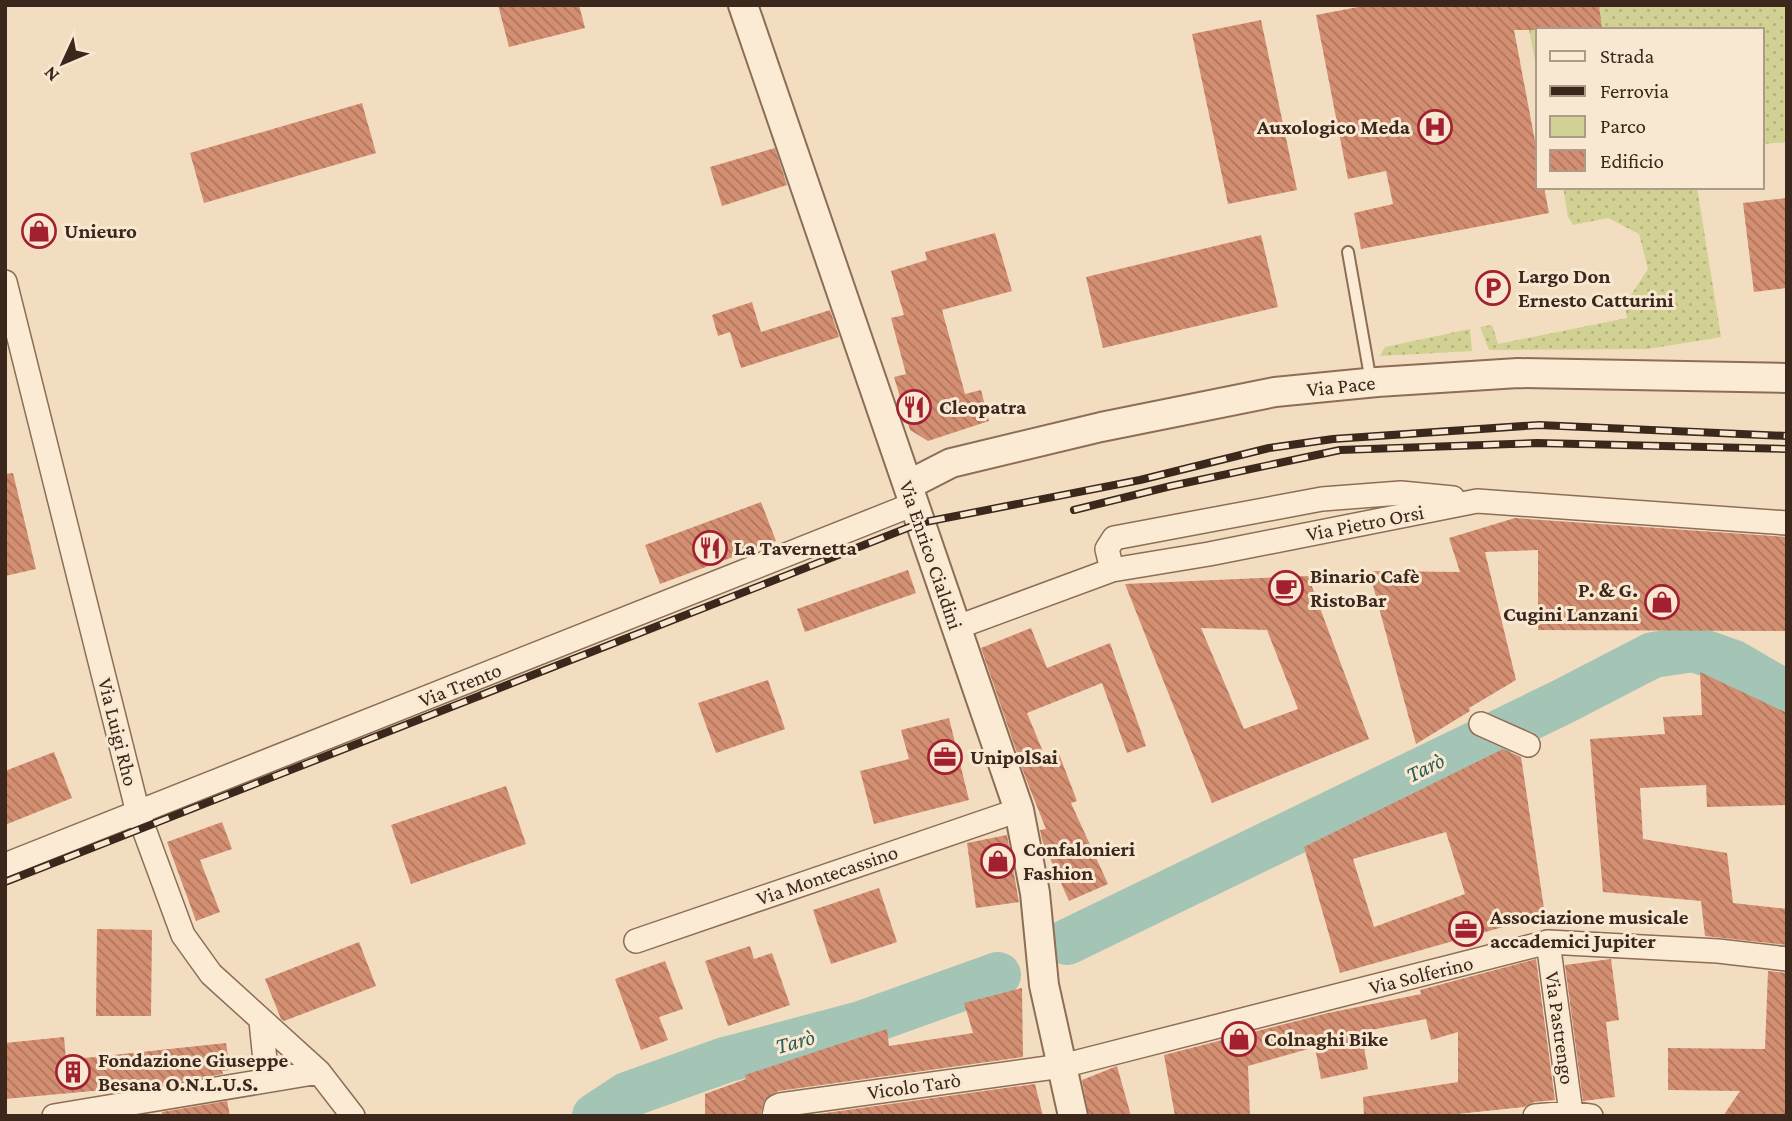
<svg xmlns="http://www.w3.org/2000/svg" width="1792" height="1121" viewBox="0 0 1792 1121" font-family="'Crimson Pro',serif">
  <defs>
    <pattern id="green-dots" width="8" height="8" patternUnits="userSpaceOnUse" patternTransform="scale(1.75)"><rect width="8" height="8" fill="#d1d193"/><path d="M2 2h.1M6 6h.1" fill="none" stroke="#b4b37e" stroke-width="1.8" stroke-linecap="round"/></pattern>
    <pattern id="building-back-hatch" width="6" height="6" patternUnits="userSpaceOnUse" patternTransform="scale(1.75)"><rect width="6" height="6" fill="#d48f72"/><path d="M-1 5l2 2M0 0l6 6M5-1l2 2" fill="none" stroke="#ad755d"/></pattern>
  </defs>
  <rect width="100%" height="100%" fill="#f2ddc0"/>
  <!-- green -->
  <path fill="url(#green-dots)" d="M1524,5h263v137l-25,2v-114h-224v46z
    M1563,187h134l24,150 -73,12 -159,1 -9,-23 11,-2 2,2 5,17 129,-26 -4,-18 6,-2 19,-29 -9,-35 -31,-16 -35,7 -5,-8z
    M1470,329l2,22 -92,5 5,-9z"/>
  <g fill="none" stroke-linecap="round" stroke-linejoin="round">
    <!-- river -->
    <path stroke="#a4c4b6" stroke-width="46" d="M1067,942l495,-240 91,-47 41,-6 40,14 53,31
      M595,1116l32,-21 98,-35 136,-36 137,-49"/>
  </g>
  <!-- building -->
  <path fill="url(#building-back-hatch)" fill-rule="evenodd" d="M498,5h81l6,23 -76,19z
    M1369,5h230l3,25h-88l24,127v30h6l5,26 -188,36 -7,-36 39,-9 -7,-33 -38,8 -32,-164z
    M1261,20l36,170 -69,14 -36,-170z
    M362,103l14,50 -172,50 -14,-50z
    M775,148l12,37 -65,21 -12,-39z
    M1787,198v90l-33,4 -11,-89z
    M995,233l17,58 -70,19 23,84 16,-4 8,31 -61,20 -18,-11 -16,-53 12,-3 -15,-56 13,-3 -13,-44 36,-11 -2,-8z
    M1261,235l17,72 -175,41 -17,-71z
    M752,302l9,30 69,-22 9,27 -98,31 -11,-36 -12,4 -6,-21z
    M13,473l23,96 -31,7v-102z
    M761,502l15,39 -116,43 -15,-39z
    M1515,518l272,19v94l-249,-1v-80l-53,2 31,128 -47,28 1,3 -54,33 -47,-173 91,1 -11,-34z
    M908,570l8,23 -111,39 -8,-23z
    M1308,576l61,163 -157,64 -87,-219zM1201,628l66,2 31,79 -54,20z
    M1031,628l16,40 63,-25 36,103 -19,7 -25,-70 -75,30 19,46 13,-5 18,47 -6,2 37,81 -39,17 -27,-61 -2,-10 6,-1 -20,-50 -45,-131z
    M1700,672l87,41v92l-80,2 -1,-22 -66,3 3,51 84,14 6,50 54,6v36l-82,-9 -4,-35 -98,-9 -13,-153 75,-5 -2,-17 39,-2z
    M768,680l17,49 -69,24 -18,-50z
    M949,718l20,82 -95,24 -14,-53 49,-12 -8,-29z
    M1503,749l18,8 24,158 -205,58 -36,-126zM1446,832l19,62 -91,33 -21,-68z
    M54,752l18,46 -67,27v-54z
    M506,786l20,58 -115,40 -20,-59z
    M222,822l10,27 -32,11 20,52 -24,9 -29,-79z
    M1007,835l12,67 -43,6 -9,-65z
    M879,888l18,54 -66,22 -18,-54z
    M97,929l55,1 -1,86h-55z
    M359,942l17,44 -92,35 -3,-2 -16,-40z
    M750,946l4,13 18,-6 18,52 -62,21 -23,-65z
    M1536,959l19,141 -21,2 -10,5 -86,9h-74l-1,-19 95,-15v-50l-27,8 -5,-21 -65,13 7,37 -47,10 -6,-32 -67,19 2,50h-75l-11,-61 164,-42 93,-19 -1,-4z
    M1611,959l8,61 -13,2 9,75 -32,4 -18,-136z
    M665,961l18,48 -24,8 9,23 -27,10 -26,-71z
    M1768,971l19,2v143h-64l17,-25 -72,-1v-42l97,1z
    M1022,988l1,69 -245,34 -13,8 -5,17h-55v-22l41,-15 -1,-4 91,-30 51,-16 2,17 84,-13 -9,-30z
    M64,1037l2,23 160,-17 4,27 -8,1 1,3 -65,11 -153,14v-56z
    M1117,1066l14,50h-42l-7,-36z
    M1035,1084l8,32h-239z
    M227,1101l3,15h-68v-4z"/>
  <g fill="none" stroke-linecap="round" stroke-linejoin="round">
    <!-- service casing -->
    <g stroke="#8d6d56" stroke-width="14">
      <path id="service" d="M1348,252l23,130"/>
    </g>
    <!-- minor casing -->
    <g stroke="#8d6d56" stroke-width="26">
      <path id="minor" d="M5,282l133,531 45,122 28,39 108,98 34,44
        M1112,570l-5,-21 7,-11 208,-39 79,-6 52,5
        M955,628l157,-58 97,-16 268,-53 310,22
        M1481,724l47,21
        M5,865l909,-361
        M636,941l383,-131
        M1548,942l23,171
        M261,1021l6,59
        M54,1116l265,-44
        M774,1116l2,-9 4,-2 282,-39 486,-124 170,9 69,8
        M1535,1116l36,-3 20,3"/>
    </g>
    <!-- tertiary casing -->
    <g stroke="#8d6d56" stroke-width="32">
      <path id="tertiary" d="M743,5l276,805 16,83 9,92 29,131
        M908,485l43,-22 150,-36 174,-35 102,-10 141,-9 269,5"/>
    </g>
    <!-- service -->
    <use href="#service" stroke="#fcebd4" stroke-width="10"/>
    <!-- minor -->
    <use href="#minor" stroke="#fcebd4" stroke-width="23"/>
    <!-- tertiary -->
    <use href="#tertiary" stroke="#fcebd4" stroke-width="28"/>
    <!-- rail casing -->
    <g stroke="#3b271c" stroke-width="8">
      <path id="rail" d="M1074,510l97,-24 169,-36 197,-7 250,6
        M5,882l915,-359 220,-43 129,-32 64,-9 206,-14 248,11"/>
    </g>
    <!-- rail -->
    <use href="#rail" stroke="#f9e8d1" stroke-width="5" stroke-dasharray="16" stroke-linecap="butt"/>
  </g>
  <!-- icons -->
  <defs>
    <g id="hospital-ring" transform="scale(1.75)"><circle r="9.5" fill="#f9e8d1" stroke="#a22031" stroke-width="1.5"/><path d="M-5-5h3v3.5h4V-5h3V5h-3V1.5h-4V5h-3Z" fill="#a22031"/></g>
    <g id="shop-ring" transform="scale(1.75)"><circle r="9.5" fill="#f9e8d1" stroke="#a22031" stroke-width="1.5"/><path d="M-5-2.5h2.3a2.7 3.5 0 0 1 5.4 0H5L5.5 6h-11ZM-1.5-2.5h3a1.5 2.3 0 0 0-3 0Z" fill="#a22031"/></g>
    <g id="parking-ring" transform="scale(1.75)"><circle r="9.5" fill="#f9e8d1" stroke="#a22031" stroke-width="1.5"/><path d="M-3.5-5.5H1a3.5 3.5 0 0 1 0 7H-1V5.5H-3.5ZM-1-3.4V-.6H.8a1.4 1.4 0 0 0 0-2.8Z" fill="#a22031"/></g>
    <g id="restaurant-ring" transform="scale(1.75)"><circle r="9.5" fill="#f9e8d1" stroke="#a22031" stroke-width="1.5"/><path d="M-5-6h1v4h1v-4h1v4h1v-4h1v5L-1.5 .5V6h-2V.5L-5-1ZM5-6V6H3V1.5H1.5Q1.5-4 5-6Z" fill="#a22031"/></g>
    <g id="cafe-ring" transform="scale(1.75)"><circle r="9.5" fill="#f9e8d1" stroke="#a22031" stroke-width="1.5"/><path d="M-5.5-4.5H6V0H3Q3 3.5 0 3.5H-2.5Q-5.5 3.5-5.5 0ZM3-3.2v2h1.7v-2ZM-6 4.5H4V6H-6Z" fill="#a22031"/></g>
    <g id="office-ring" transform="scale(1.75)"><circle r="9.5" fill="#f9e8d1" stroke="#a22031" stroke-width="1.5"/><path d="M-6-3h4V-5.5h4V-3h4V5H-6ZM-1-4.5V-3h2v-1.5ZM-6 0V1H6V0Z" fill="#a22031"/></g>
    <g id="building-ring" transform="scale(1.75)"><circle r="9.5" fill="#f9e8d1" stroke="#a22031" stroke-width="1.5"/><path d="M-4-6H4V6H1V3H-1V6H-4ZM-2.5-4.3h1.7v1.8h-1.7ZM.8-4.3h1.7v1.8H.8ZM-2.5-1h1.7V.8h-1.7ZM.8-1h1.7V.8H.8Z" fill="#a22031"/></g>
  </defs>
  <g fill-rule="evenodd">
    <use href="#hospital-ring" x="1435" y="127"/>
    <use href="#shop-ring" x="39" y="231"/>
    <use href="#parking-ring" x="1493" y="288"/>
    <use href="#restaurant-ring" x="914" y="407"/>
    <use href="#restaurant-ring" x="710" y="548"/>
    <use href="#cafe-ring" x="1286" y="588"/>
    <use href="#shop-ring" x="1662" y="602"/>
    <use href="#office-ring" x="945" y="757"/>
    <use href="#shop-ring" x="998" y="861"/>
    <use href="#office-ring" x="1466" y="929"/>
    <use href="#shop-ring" x="1239" y="1039"/>
    <use href="#building-ring" x="73" y="1072"/>
  </g>
  <g text-anchor="middle" dominant-baseline="central" stroke-width="6" stroke-linejoin="round" paint-order="stroke">
    <!-- poi labels -->
    <g font-size="21" font-weight="bold" fill="#3b271c" stroke="#f9e8d1" text-anchor="start">
      <text x="1410" y="127" text-anchor="end">Auxologico Meda</text>
      <text x="64" y="231">Unieuro</text>
      <text x="1518" y="276">Largo Don<tspan x="1518" dy="24">Ernesto Catturini</tspan></text>
      <text x="939" y="407">Cleopatra</text>
      <text x="734" y="548">La Tavernetta</text>
      <text x="1310" y="576">Binario Cafè<tspan x="1310" dy="24">RistoBar</tspan></text>
      <text x="1638" y="590" text-anchor="end">P. &amp; G.<tspan x="1638" dy="24">Cugini Lanzani</tspan></text>
      <text x="970" y="757">UnipolSai</text>
      <text x="1023" y="849">Confalonieri<tspan x="1023" dy="24">Fashion</tspan></text>
      <text x="1490" y="917">Associazione musicale<tspan x="1490" dy="24">accademici Jupiter</tspan></text>
      <text x="1264" y="1039">Colnaghi Bike</text>
      <text x="98" y="1060">Fondazione Giuseppe<tspan x="98" dy="24">Besana O.N.L.U.S.</tspan></text>
    </g>
    <!-- street labels -->
    <g font-size="21" fill="#3b271c" stroke="#f9e8d1">
      <text transform="translate(1341 386) rotate(-6)">Via Pace</text>
      <text transform="translate(1365 523) rotate(-11)">Via Pietro Orsi</text>
      <text transform="translate(931 555) rotate(71)">Via Enrico Cialdini</text>
      <text transform="translate(460 685) rotate(-22)">Via Trento</text>
      <text transform="translate(118 732) rotate(76)">Via Luigi Rho</text>
      <text transform="translate(827 875) rotate(-19)">Via Montecassino</text>
      <text transform="translate(1421 975) rotate(-14)">Via Solferino</text>
      <text transform="translate(1560 1028) rotate(82)">Via Pastrengo</text>
      <text transform="translate(914 1086) rotate(-8)">Vicolo Tarò</text>
    </g>
    <!-- water labels -->
    <g font-size="23" font-style="italic" fill="#2a5d53" stroke="#f9e8d1">
      <text transform="translate(1425 767) rotate(-26)">Tarò</text>
      <text transform="translate(795 1041) rotate(-15)">Tarò</text>
    </g>
  </g>
  <!-- border -->
  <rect width="1792" height="1121" fill="none" stroke="#3b271c" stroke-width="14"/>
  <!-- legend -->
  <rect x="1536" y="28" width="228" height="161" fill="#f9e8d1" stroke="#ad9b89" stroke-width="2"/>
  <rect x="1550" y="51" width="35" height="10" fill="#fcebd4" stroke="#ad9b89" stroke-width="2"/>
  <text x="1600" y="63" font-size="21" fill="#3b271c">Strada</text>
  <rect x="1550" y="86" width="35" height="10" fill="#3b271c" stroke="#ad9b89" stroke-width="2"/>
  <text x="1600" y="98" font-size="21" fill="#3b271c">Ferrovia</text>
  <rect x="1550" y="116" width="35" height="21" fill="#d1d193" stroke="#ad9b89" stroke-width="2"/>
  <text x="1600" y="133" font-size="21" fill="#3b271c">Parco</text>
  <rect x="1550" y="150" width="35" height="21" fill="url(#building-back-hatch)" stroke="#ad9b89" stroke-width="2"/>
  <text x="1600" y="168" font-size="21" fill="#3b271c">Edificio</text>
  <!-- north arrow -->
  <g transform="translate(63 63) rotate(226)" stroke="#f9e8d1" stroke-width="5" paint-order="stroke">
  <path d="M0-5L12 26L0 18L-12 26Z" fill="#3b271c"/>
  <text y="-10" font-size="19" font-weight="bold" text-anchor="middle" fill="#3b271c">N</text>
  </g>
</svg>
